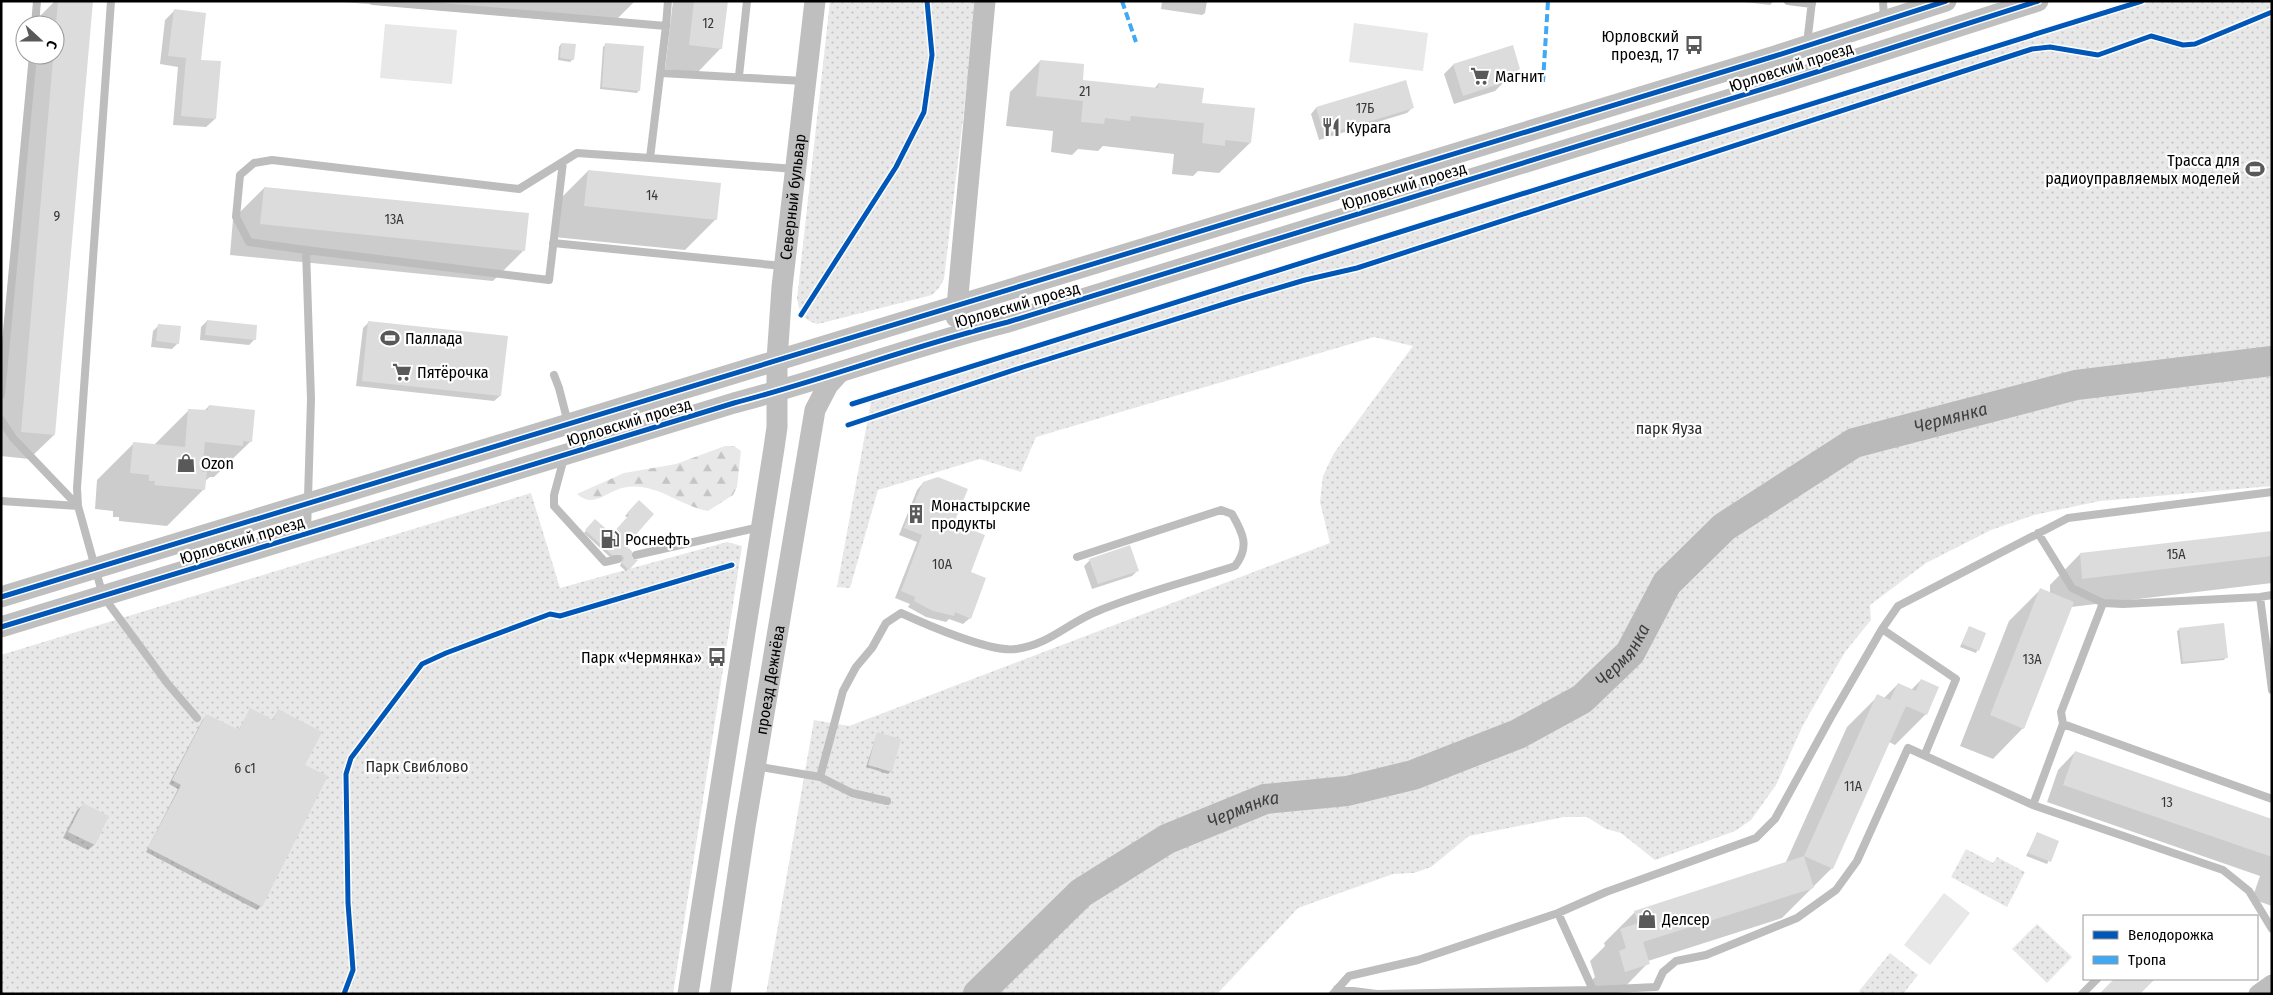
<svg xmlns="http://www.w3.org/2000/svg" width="2273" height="995" viewBox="0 0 2273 995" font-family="'Fira Sans Condensed',sans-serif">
  <defs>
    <pattern id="forest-firs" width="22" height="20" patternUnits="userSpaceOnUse" patternTransform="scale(1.25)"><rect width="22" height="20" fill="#e8e8e8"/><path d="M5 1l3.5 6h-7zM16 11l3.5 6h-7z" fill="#c5c5c5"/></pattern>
    <pattern id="park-dots" width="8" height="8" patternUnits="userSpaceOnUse" patternTransform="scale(1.25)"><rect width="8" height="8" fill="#e8e8e8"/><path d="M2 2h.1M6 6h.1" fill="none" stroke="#c5c5c5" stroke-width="1.8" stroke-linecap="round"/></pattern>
  </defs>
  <rect width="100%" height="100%" fill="#fff"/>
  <!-- green -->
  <path fill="#e8e8e8" d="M1354,23l74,10 -5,38 -74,-9z
    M385,24l72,6 -5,54 -72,-6z
    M1944,893l26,20 -40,52 -26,-20z"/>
  <!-- forest -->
  <path fill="url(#forest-firs)" d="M725,446h9l7,5 -4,36 -4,8 -25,16c-28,-5 -51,-28 -81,-24 -19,2 -33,23 -50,7l47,-21 52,-9z"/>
  <!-- park -->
  <path fill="url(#park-dots)" d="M830,1h147l-33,278 -5,9 -7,7 -114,29c-15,-4 -18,-10 -21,-25z
    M2129,1h143v485l-172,15 -66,14 -43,15 -65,33 -56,42 1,15 -26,32 -42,73 -27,60 -25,35 -16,11 -80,29 -34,-27 -15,-4 -19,-12h-23l-95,19 -38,31 -17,6 -21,1 -95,34 -81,86h-451l48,-274 35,6 481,-183 -10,-41 3,-26 11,-23 79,-107 -39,-9 -338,100 -15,35 -41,-13 -102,31 -28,98 -13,-1 35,-191z
    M531,493l29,95 167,-46 15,4 -69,448h-672v-339z
    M1966,849l27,14 4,-6 28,15 -18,35 -56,-30z
    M2037,924l35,33 -25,26 -35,-34z
    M1890,953l28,22 -15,19h-41l-3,-3z"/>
  <!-- shadow -->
  <path fill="#0003" d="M55,1h37l-38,434 -25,24 -28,-3v-51l31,-350h23v-30h-20v-4z
    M332,1h303l-24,24z
    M673,1h53l-5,47 -24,25 -32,-4z
    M1162,1h45l-2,12 -3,2 -41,-6z
    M1736,1h38l-4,4z
    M174,11l25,50 16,58 -9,8 -33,-2 5,-58 -18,-3 5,-44z
    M561,44l12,15 -3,3 -12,-2 1,-13z
    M606,44l33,46 -2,3 -37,-4 3,-42z
    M1512,47l7,22 -9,9 -7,2 1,2 -9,9 -41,13 -10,-30 9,-9z
    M1040,61l41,20 73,8 4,-5 43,20 49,39 -31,30 -21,-2 -5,5 -21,-2 2,-20 -71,-8 -5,5 -20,-2 -6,6 -21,-3 2,-21 -47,-5 4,-34z
    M1405,81l8,26 -6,6 -88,27 -8,-26 5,-6z
    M588,171l128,48 -31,31 -131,-13 3,-35z
    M264,188l260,62 -31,31 -263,-26 3,-36z
    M207,321l48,18 -6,6 -49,-5 1,-13z
    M368,323l132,73 -6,5 -138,-15 7,-58z
    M159,325l19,18 -6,6 -21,-2 2,-16z
    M209,406l42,35 -37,36h-4l-5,4 -1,8 -37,37 -48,-5v-4h-6v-6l-18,-2 2,-29 37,-37 20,2 35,-35 15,1z
    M923,483l30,40 17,95 -7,6 -14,-5 -3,3 -20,-5 -18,-10 2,-3 -15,-6 22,-56 -18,-7 18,-45z
    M639,501l-15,45 6,13 6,2 -10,10 -6,-5 2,-5 -3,-4h-9l-26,-24 11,-12 17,15 16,-18 -3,-2z
    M2272,532v51l-201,24 -48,121 -30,31 -33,-13 49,-125 31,-31 10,4v-9l30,-31z
    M1090,560l48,10 -6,6 -40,13 -8,-23z
    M1969,627l16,7 -9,19 -16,-6z
    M2180,629l46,28 -2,3 -43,4 -4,-33z
    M1921,680l5,34 -31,31 -6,-3 -57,126 -50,50 -134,43v2l-30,31h-26l-3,-11 6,-6 -5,-16 15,-15 -1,-3 31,-31 150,-48 62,-137 31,-31 6,2 14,-14 13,6z
    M251,710l21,10 6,-9 25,54 -42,141 -4,4 -111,-58 32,-63 -9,-5 34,-65 4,-4 31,16z
    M877,734l14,37 -3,3 -22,-7z
    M2075,752l197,68v86l-20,-7 8,-23 -213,-74 11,-32z
    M83,805l25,11 -14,29 -6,5 -25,-12 14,-28z
    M2037,834l21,8 -11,22 -21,-8z"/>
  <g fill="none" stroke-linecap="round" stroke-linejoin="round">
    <!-- river -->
    <path stroke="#bababa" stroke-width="30" id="s1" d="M978,994l103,-101 86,-54 98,-40 82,-8 66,-16 105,-41 64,-35 48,-46 37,-70 57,-56 130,-84 222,-58 196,-24"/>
  </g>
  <!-- building -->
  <path fill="#dcdcdc" d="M58,1h35l-38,434 -34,-3z
    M694,1h34l-6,48 -33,-4z
    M174,9l32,4 -5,47 20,1 -5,58 -35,-3 5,-58 -18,-2z
    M561,43l15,1 -2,16 -14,-2z
    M605,43l39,3 -4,45 -38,-4z
    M1513,45l7,24 -17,6 2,7 -42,14 -10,-32z
    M1040,60l44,4 -1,16 75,8v-5l46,5 -2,15 53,5 -4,35 -26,-3v6l-23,-3 2,-20 -73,-7 -1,5 -25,-3 -1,6 -23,-2 2,-21 -47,-5z
    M1406,80l8,28 -90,27 -8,-28z
    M588,170l133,13 -4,37 -133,-14z
    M264,187l265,26 -4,38 -265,-27z
    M207,320l50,5 -1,15 -51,-5z
    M368,321l140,15 -7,60 -139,-15z
    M158,324l23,2 -2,18 -23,-3z
    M209,405l46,5 -3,32 -9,-1v5l-38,-4 -3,30h5l-2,18 -51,-5 1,-4h-6v-6l-19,-2 3,-31 52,5 3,-38 20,1z
    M938,477l30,12 -14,34 31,12 -14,37 15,6 -15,41 -16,-7 -1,4 -21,-5 -19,-10 1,-4 -14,-6 21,-56 -18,-7 19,-46z
    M639,500l15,14 -28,32 6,5v7l6,2 -9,10 -7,-7 2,-5 -2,-3h-10l-27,-25 10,-11 17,15 17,-19 -2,-2z
    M2272,531v25l-190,23 -2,-26z
    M1130,545l9,26 -41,13 -9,-25z
    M2040,588l34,14 -50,127 -34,-14z
    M2224,623l4,35 -45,4 -4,-34z
    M1969,626l17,7 -7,18 -17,-7z
    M1921,679l18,8 -12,28 -21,-9 -73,163 -29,-13 73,-162 13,6 8,-17 18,8z
    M250,708l23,12 5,-11 44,23 -17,33 23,11 -66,131 -114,-59 33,-63 -9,-5 34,-66 33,16z
    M877,732l24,7 -9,33 -24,-7z
    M2075,751l197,68v38l-209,-72z
    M83,803l26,13 -14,29 -27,-13z
    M2037,832l22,9 -8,21 -23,-9z
    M1804,856l10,32 -171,54 7,22 -25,8 -6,-21 7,-3 -6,-19 18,-6 -4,-12z
    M2114,979h41l-15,15h-41z"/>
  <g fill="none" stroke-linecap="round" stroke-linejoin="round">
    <!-- service -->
    <path stroke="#bdbdbd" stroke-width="8" d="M111,1l-34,487 1,18 25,90 64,87 30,35
      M373,1l293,25 2,-25
      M1788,1l24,3
      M1883,1l1,19
      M35,25l2,-24
      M1807,44l5,-43
      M661,73l143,8
      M739,76l8,-75
      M650,158l145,11
      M553,243l230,23
      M306,250l243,30 14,-118
      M554,375l5,13 9,35
      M1,395l32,-340
      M1,420l12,18 65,68
      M564,458l-10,37v11l51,56 13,-3
      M1,501l77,5
      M307,531l4,-132 -5,-149 -57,-8 -13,-25 4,-42 14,-12 18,-3 247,29 58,-36 73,5 16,-132
      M2038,533l34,55 31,15
      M636,555l124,-28
      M2272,595l-12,2 -137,7 -20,-1 -42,109 2,12 209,75
      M2260,597l12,93
      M1882,629l74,50 -31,75
      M755,766l65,11
      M887,801l-35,-8 -32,-16 23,-86 13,-24 16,-19 14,-25 15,-10c24,11 90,40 115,36 33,-4 53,-27 82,-38 43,-18 92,-30 137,-45 15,-19 8,-33 -3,-52l-11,-4 -144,47
      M2033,805l30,-81
      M1558,913l35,77 63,-3 7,-15 13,-11 30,-6 91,-37 39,-28 21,-29 51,-113 125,57 190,65 26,21 23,38
      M1337,991v-2l40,5 216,-4 -1,2
      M1333,994l16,-18 69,-16 140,-47 48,-21 150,-54 19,-19 56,-102 51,-88 16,-23 170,-88 204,-26
      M2082,994l15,-15"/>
    <!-- tertiary -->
    <path stroke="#bdbdbd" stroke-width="19" d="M2258,994l14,-10"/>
    <!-- secondary -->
    <g stroke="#bfbfbf" stroke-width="21">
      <path d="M956,317l29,-316"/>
      <path d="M1,597l1774,-541 171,-55"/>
      <path d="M1,627l733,-224c92,-24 182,-58 274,-81l774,-239 256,-82"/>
      <path id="s2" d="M688,994l86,-546 3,-21v-67l5,-73 33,-286"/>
      <path id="s3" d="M720,994l25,-167 70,-417 13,-25 10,-11"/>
    </g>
    <!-- quiet -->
    <path stroke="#3fa9f5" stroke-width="4" stroke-dasharray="8 4" stroke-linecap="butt" d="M1122,1l14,41
      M1543,82l5,-81"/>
    <!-- cycleway casing -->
    <g stroke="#fff" stroke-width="8">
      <path id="cycleway" d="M801,315l95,-148 28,-55 8,-57 -5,-54
        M852,404l567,-178 723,-225
        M848,425l175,-58 214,-67 68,-20 52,-12 675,-219 18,-2 48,8 53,-19 32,9 12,-1 77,-32
        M1,597l1774,-541 171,-55
        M1,627l733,-224c92,-24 182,-58 274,-81l774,-239 256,-82
        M344,994l9,-24 -5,-67 -2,-129 5,-16 71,-94 24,-11 104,-39 10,2 172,-51"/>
    </g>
    <!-- cycleway -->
    <use href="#cycleway" stroke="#0057b8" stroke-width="5"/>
  </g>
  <!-- icons -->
  <defs>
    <g id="bus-bare" transform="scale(1.5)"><path d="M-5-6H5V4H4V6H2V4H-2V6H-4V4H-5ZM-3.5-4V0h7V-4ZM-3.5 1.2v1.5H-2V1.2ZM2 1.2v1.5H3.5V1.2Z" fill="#595959" stroke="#fff" stroke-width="2.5" paint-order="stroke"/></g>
    <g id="supermarket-bare" transform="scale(1.5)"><path d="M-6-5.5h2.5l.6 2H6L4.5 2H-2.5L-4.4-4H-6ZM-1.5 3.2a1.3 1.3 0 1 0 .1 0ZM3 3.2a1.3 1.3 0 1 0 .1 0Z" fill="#595959" stroke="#fff" stroke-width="2.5" paint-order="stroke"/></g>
    <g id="restaurant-bare" transform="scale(1.5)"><path d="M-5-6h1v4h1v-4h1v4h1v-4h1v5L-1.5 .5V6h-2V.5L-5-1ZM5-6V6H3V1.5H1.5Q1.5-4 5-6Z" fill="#595959" stroke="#fff" stroke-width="2.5" paint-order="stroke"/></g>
    <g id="stadium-bare" transform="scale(1.5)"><path d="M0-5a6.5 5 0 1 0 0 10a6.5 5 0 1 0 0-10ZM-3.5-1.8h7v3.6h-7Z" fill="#595959" stroke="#fff" stroke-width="2.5" paint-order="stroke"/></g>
    <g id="shop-bare" transform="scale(1.5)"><path d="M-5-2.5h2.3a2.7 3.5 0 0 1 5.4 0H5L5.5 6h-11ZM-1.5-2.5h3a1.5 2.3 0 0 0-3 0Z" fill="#595959" stroke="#fff" stroke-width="2.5" paint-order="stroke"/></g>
    <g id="building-bare" transform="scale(1.5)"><path d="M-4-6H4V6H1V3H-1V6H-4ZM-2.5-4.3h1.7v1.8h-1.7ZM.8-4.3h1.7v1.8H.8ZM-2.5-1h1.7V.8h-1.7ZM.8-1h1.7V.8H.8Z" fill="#595959" stroke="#fff" stroke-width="2.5" paint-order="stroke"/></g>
    <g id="fuel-bare" transform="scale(1.5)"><path d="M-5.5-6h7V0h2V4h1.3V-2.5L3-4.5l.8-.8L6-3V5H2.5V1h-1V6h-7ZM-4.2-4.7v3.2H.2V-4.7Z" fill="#595959" stroke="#fff" stroke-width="2.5" paint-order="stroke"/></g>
  </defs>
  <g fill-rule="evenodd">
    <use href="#bus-bare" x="1694" y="45"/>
    <use href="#supermarket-bare" x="1480" y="76"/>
    <use href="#restaurant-bare" x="1331" y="127"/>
    <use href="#stadium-bare" x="2255" y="169"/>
    <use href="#stadium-bare" x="390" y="338"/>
    <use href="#supermarket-bare" x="402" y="372"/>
    <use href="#shop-bare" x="186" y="463"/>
    <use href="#building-bare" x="916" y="514"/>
    <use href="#fuel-bare" x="610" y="539"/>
    <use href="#bus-bare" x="717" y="657"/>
    <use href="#shop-bare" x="1647" y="919"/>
  </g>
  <g text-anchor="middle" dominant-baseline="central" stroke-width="4.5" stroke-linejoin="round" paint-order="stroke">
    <!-- number labels -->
    <g font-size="14" fill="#373737">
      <text x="708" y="23">12</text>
      <text x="1085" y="91">21</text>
      <text x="1365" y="108">17Б</text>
      <text x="652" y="195">14</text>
      <text x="57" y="216">9</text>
      <text x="394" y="219">13А</text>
      <text x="2176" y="554">15А</text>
      <text x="942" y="564">10А</text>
      <text x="2032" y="659">13А</text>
      <text x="245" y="768">6 с1</text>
      <text x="1853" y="786">11А</text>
      <text x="2167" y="802">13</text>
    </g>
    <!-- poi labels -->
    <g font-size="16" fill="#000" stroke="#fff" text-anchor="start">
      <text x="1679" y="36" text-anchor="end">Юрловский<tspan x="1679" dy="18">проезд, 17</tspan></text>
      <text x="1495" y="76">Магнит</text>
      <text x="1346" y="127">Курага</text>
      <text x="2240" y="160" text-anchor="end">Трасса для<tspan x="2240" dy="18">радиоуправляемых моделей</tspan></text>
      <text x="405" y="338">Паллада</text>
      <text x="417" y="372">Пятёрочка</text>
      <text x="201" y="463">Ozon</text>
      <text x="931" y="505">Монастырские<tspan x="931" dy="18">продукты</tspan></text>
      <text x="625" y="539">Роснефть</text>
      <text x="702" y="657" text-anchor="end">Парк «Чермянка»</text>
      <text x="1662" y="919">Делсер</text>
    </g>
    <!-- street labels -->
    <g font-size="16" fill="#000" stroke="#fff">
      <text transform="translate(1791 67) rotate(-18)">Юрловский проезд</text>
      <text transform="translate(1404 186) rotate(-17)">Юрловский проезд</text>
      <text stroke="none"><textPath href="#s2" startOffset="805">Северный бульвар</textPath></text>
      <text transform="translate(1017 305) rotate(-16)">Юрловский проезд</text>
      <text transform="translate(629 422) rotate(-17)">Юрловский проезд</text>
      <text transform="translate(242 540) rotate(-17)">Юрловский проезд</text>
      <text stroke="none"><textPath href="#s3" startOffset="318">проезд Дежнёва</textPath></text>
    </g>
    <!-- park labels -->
    <g font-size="16" fill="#2d2d2d" stroke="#fff">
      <text x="1669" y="428">парк Яуза</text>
      <text x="417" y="766">Парк Свиблово</text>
    </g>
    <!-- water labels -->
    <g font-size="18" font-style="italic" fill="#3e3e3e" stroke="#fff">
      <text stroke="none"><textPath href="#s1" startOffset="1168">Чермянка</textPath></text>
      <text stroke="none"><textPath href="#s1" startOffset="748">Чермянка</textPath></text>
      <text stroke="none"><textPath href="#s1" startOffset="328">Чермянка</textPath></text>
    </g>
  </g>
  <!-- border -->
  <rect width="2273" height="995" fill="none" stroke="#000000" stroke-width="5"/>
  <!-- legend -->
  <rect x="2083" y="915" width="175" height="65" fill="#ffffff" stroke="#999999"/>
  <rect x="2093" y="931" width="25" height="8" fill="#0057b8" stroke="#999999"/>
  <text x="2128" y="940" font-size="15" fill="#000000">Велодорожка</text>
  <rect x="2093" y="956" width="25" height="8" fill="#3fa9f5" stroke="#999999"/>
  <text x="2128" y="965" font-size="15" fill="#000000">Тропа</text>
  <!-- north arrow -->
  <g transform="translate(40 40) rotate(111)"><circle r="24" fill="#ffffff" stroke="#999999"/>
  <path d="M0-4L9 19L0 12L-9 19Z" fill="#595959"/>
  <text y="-8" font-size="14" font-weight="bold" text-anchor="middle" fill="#000000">С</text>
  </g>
</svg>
